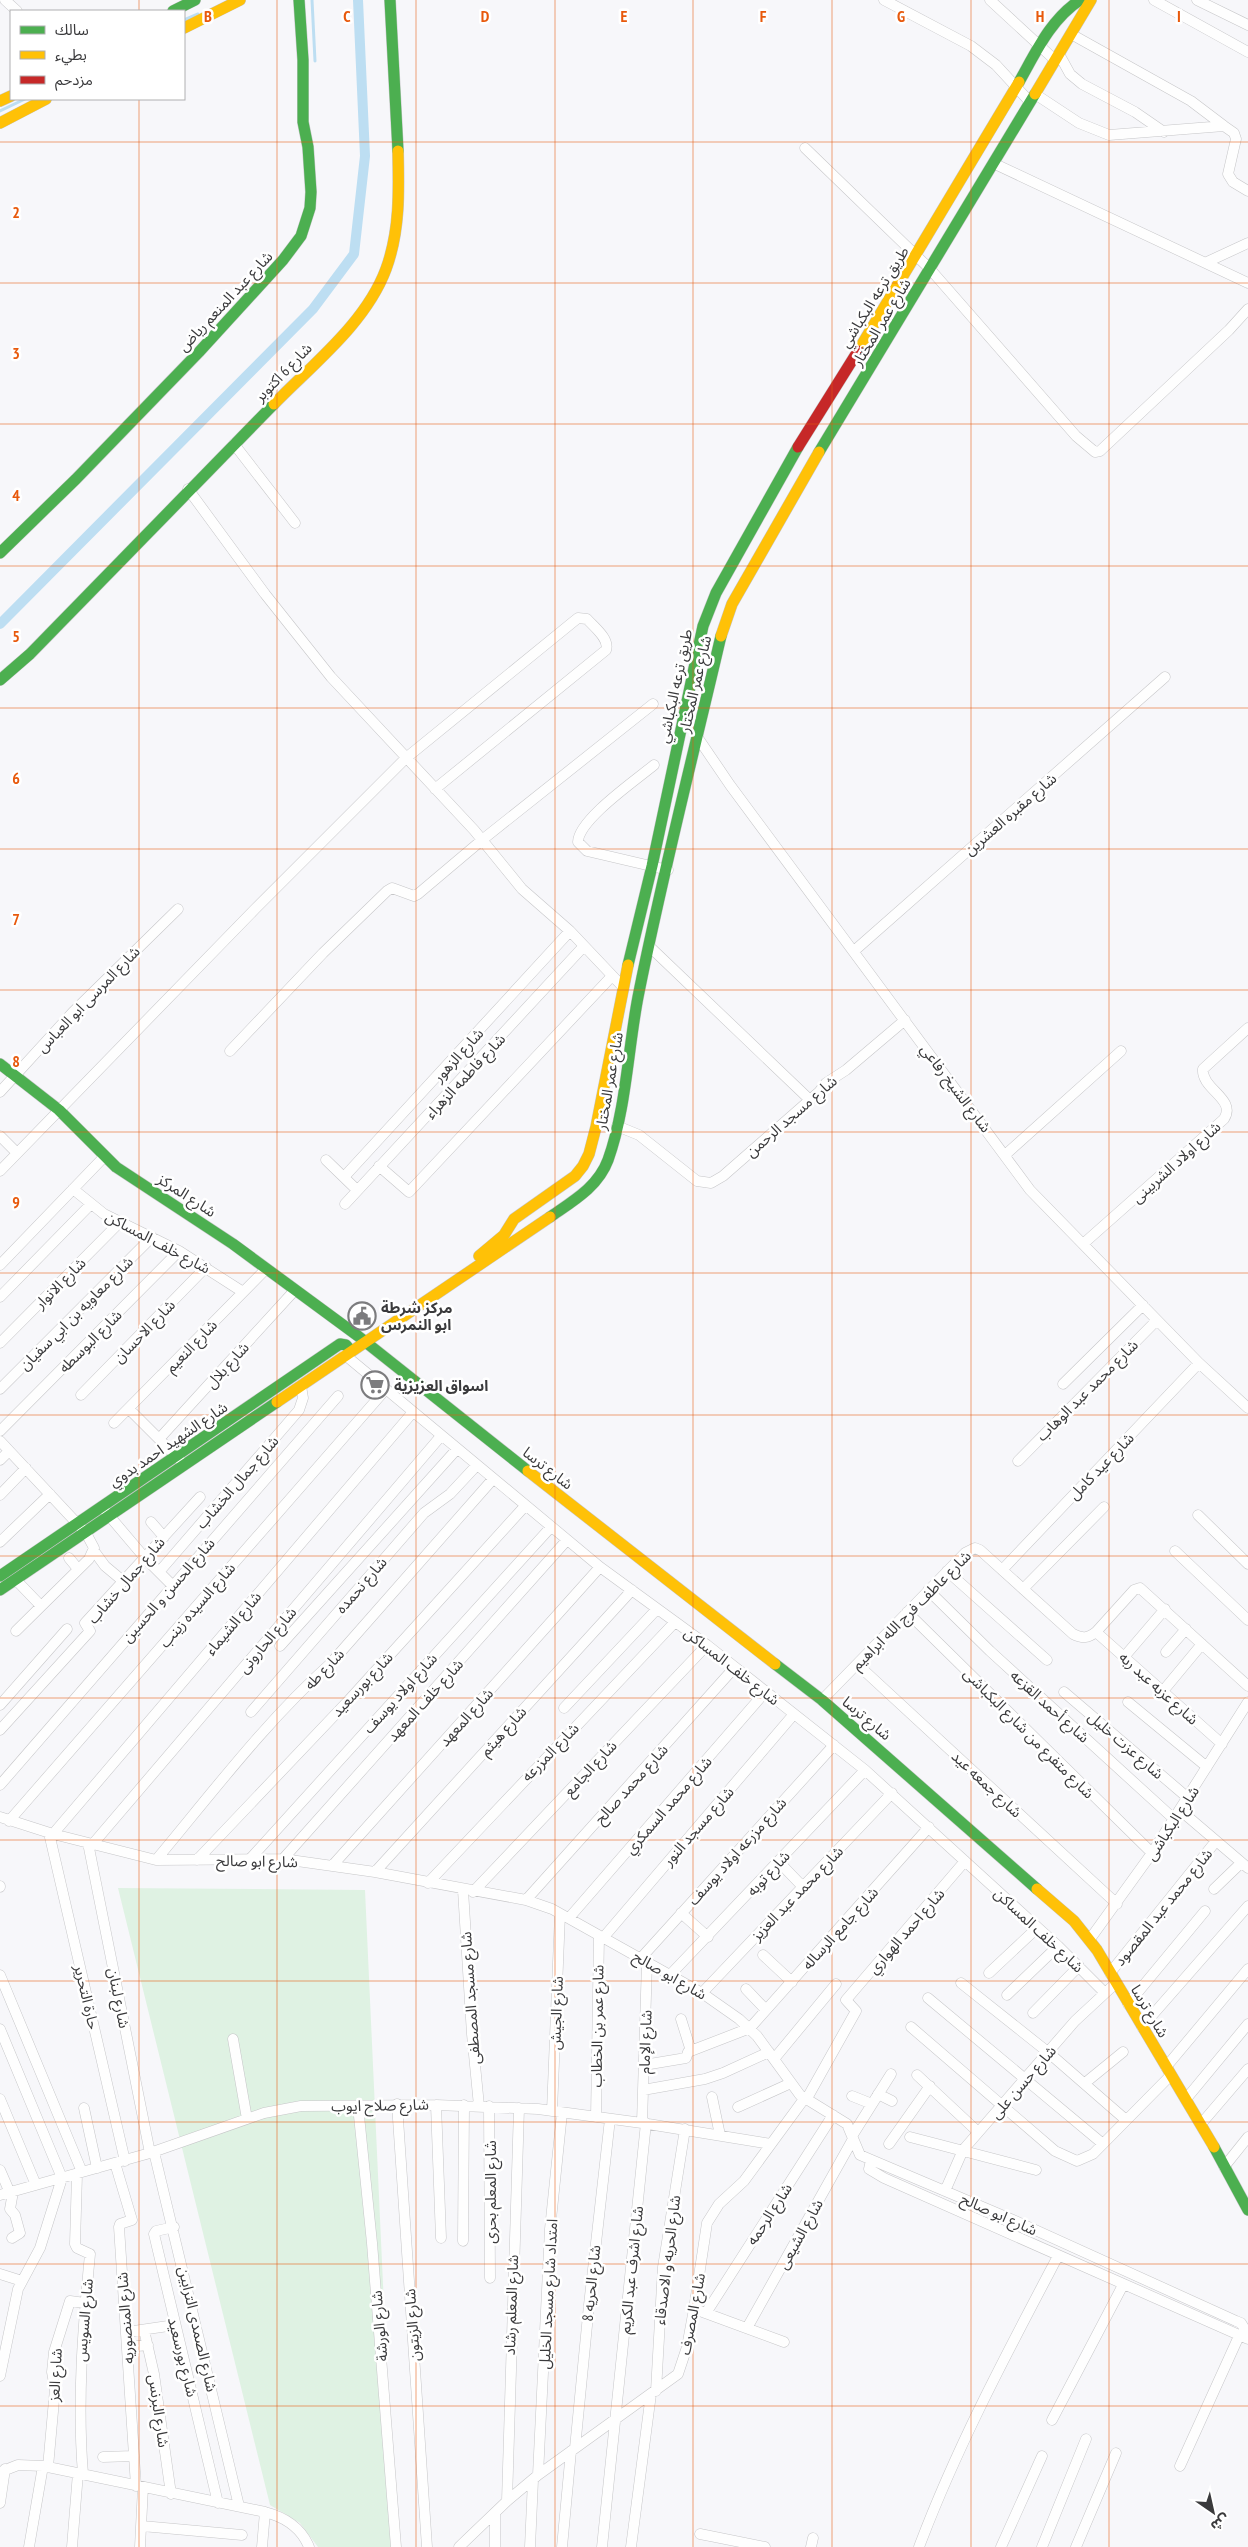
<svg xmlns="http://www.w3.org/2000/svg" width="1248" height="2547" viewBox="0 0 1248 2547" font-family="'PT Sans Narrow','Noto Sans Arabic',sans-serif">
  <rect width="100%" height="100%" fill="#f7f7fa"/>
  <!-- green -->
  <path fill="#dff2e3" d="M118,1888l247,2 30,657h-77l-18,-24 -30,-18z"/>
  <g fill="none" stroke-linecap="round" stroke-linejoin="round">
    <!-- stream -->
    <path stroke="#bddef2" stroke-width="3" d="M312,0l3,61
      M184,20l14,-6
      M0,111l25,-12"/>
    <!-- canal -->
    <path stroke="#bddef2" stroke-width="10" d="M0,624l313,-315 41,-55 11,-98 -7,-156"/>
    <!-- street casing -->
    <g stroke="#c6c6c8" stroke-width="11">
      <path id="street" d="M5,0l12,11
        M884,0l87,46 25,19 34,37
        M990,0l65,60
        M1154,0l94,52
        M1197,0l51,25
        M1071,34l120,67 33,25
        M1059,54l11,20 12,10 53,28 29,20
        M1035,94l44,29 30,12 115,-9 10,7 2,6 -8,35 5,8 15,9
        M805,148l125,121 146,167 19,16 5,-1 129,-121 19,-21
        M995,164l253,119
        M1207,262l41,-19
        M234,444l61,79
        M188,489l77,105 66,83 143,153 48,59 48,42 53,56
        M698,738l32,47 300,405 169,173 49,45
        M654,765c-18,15 -76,55 -76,77l9,9 81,19
        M649,946l160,153
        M854,951l311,-274
        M230,1051l93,-98 64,-62 5,-3 22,8 4,-2 64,-54 171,-136
        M0,1092l73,-80 105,-103
        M617,1126l22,9 58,46 14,2 12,-7 96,-84 7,-9 20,-13 59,-50
        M0,1136l17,17
        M1005,1155l116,-104
        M326,1160l31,30
        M379,1166l30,26 203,-216
        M0,1171l255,-262 151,-151 167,-136 5,-4 9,1c7,8 23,20 19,31l-171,139
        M344,1177l226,-246
        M73,1189l31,25 75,37 64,41
        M345,1204l239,-258
        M1083,1244l141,-125c13,-20 -23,-30 -21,-50l45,-41
        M0,1265l104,-108
        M0,1297l91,-93
        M0,1343l119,-120
        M345,1355l255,212 107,78 158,125 193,176 47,47
        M1063,1384l80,-79
        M0,1389l152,-152
        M81,1395l125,-128
        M129,1409l51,51
        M114,1423l152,-154
        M0,1431l179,-180
        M159,1439l136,-149
        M0,1441l86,92 8,15 -5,11 -73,72
        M0,1460l9,-9
        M1018,1461l139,-141
        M0,1495l26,-27
        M106,1512l39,46 27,27
        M1198,1515l50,49
        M151,1522l13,15
        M0,1542l50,-48
        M94,1551l11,15 18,15
        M1175,1551l73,69
        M69,1558l9,11
        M1002,1570l197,-207
        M947,1571l100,89
        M159,1572l140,-162 4,-12 -2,-12
        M16,1580l25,26
        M1023,1589l81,-82
        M928,1590l62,61 184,168
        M907,1612l245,241
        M1096,1632l126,112
        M280,1646l177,-197
        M1166,1652l20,-23
        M1124,1657l41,-48
        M857,1664l260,240
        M1163,1691l39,-47
        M1064,1692l124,106
        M822,1700l143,-147 10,-5 5,2 93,84c10,5 15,4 23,-2l38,-42 6,-2 108,98
        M1128,1702l79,65
        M0,1705l67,-76
        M564,1708l93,-99
        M251,1712l173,-199 26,-19 27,-29
        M0,1730l90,-99 -5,-8 115,-126
        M0,1785l338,-389
        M1180,1810l68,58
        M0,1817l53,17 103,26 127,-1 92,13 151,28 26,9 150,84 37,26 18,17 43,59 47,29 13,31 151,64 225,102 5,2 7,11
        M9,1821l377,-432
        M49,1833l76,328
        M53,1834l360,-422
        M88,1843l62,310
        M92,1845l349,-409
        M250,1859l301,-332
        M283,1859l284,-319
        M156,1860c56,-67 110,-139 175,-197l162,-184
        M197,1860l151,-159 177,-195
        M779,1862l24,25
        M332,1866l268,-299
        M375,1872l257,-282
        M428,1883l247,-261
        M0,1886v1
        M1214,1889l27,-26
        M463,1890l9,144 7,72
        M473,1892l234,-247
        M526,1900l209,-233
        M681,1913l27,24
        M569,1918l197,-227
        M603,1938l191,-224
        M1090,1939l62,-86 96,-151
        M763,1955l29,27
        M641,1958l193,-213
        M989,1973l48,-45
        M1110,1973l106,-132
        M0,1975l82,197
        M670,1975l195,-205
        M961,1983l88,70 77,67
        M746,1989l20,21
        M702,1993l190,-200
        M1007,1995l51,-49
        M928,1998l175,146
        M1128,2004l77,-93
        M1033,2013l46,-47
        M681,2019l10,32
        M911,2027l144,124 22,10 16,-7 78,-79
        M1142,2027l106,-121
        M0,2029l62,149 -22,70 -22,41 -18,87
        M233,2039l14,80
        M774,2059l62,-75
        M644,2065l42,-7 2,-6 62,-24 179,-201
        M1166,2067l82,-98
        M917,2075l61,57
        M1085,2083l38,-31
        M643,2090l62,-11 18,-6 46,-21
        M878,2094l14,7
        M852,2096l20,8
        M712,2097l8,38
        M0,2099l36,86
        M1186,2099l62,-75
        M806,2100l50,-89 -10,-11 119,-139
        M397,2104l30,443
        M436,2105l5,133
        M358,2106l14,137 24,304
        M489,2106l1,172
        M738,2107l53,-24
        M84,2108l13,60
        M552,2111l8,-197
        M596,2117l3,-181
        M642,2123l5,-161
        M1201,2124l47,-55
        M852,2136l39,-62
        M910,2137l126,33
        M889,2144l41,-58
        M154,2152l85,354
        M871,2160l-2,9 15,9 364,161
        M115,2163l17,57 -12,4 -1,3 17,259
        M1224,2167l24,-30
        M0,2170l10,23
        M77,2174l-2,70 2,4 13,6c-7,74 -13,146 -7,220
        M945,2191l18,-41 112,-129 41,-38
        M0,2195l150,-42 114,-40 37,-7 135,-1 102,4 104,14 129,21
        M174,2227l-18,4 -2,3 64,269
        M12,2238l8,-5 -5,-18 -5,-6 3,-17
        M463,2241l1,-136
        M0,2274l22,7
        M700,2311l84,31
        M706,2313l127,-198
        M747,2328l106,-189
        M144,2330l10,44 17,120
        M127,2332l48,-7
        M127,2347l21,-2
        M656,2391l7,-124 22,-138
        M1052,2420l71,-135
        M575,2448l14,-143 21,-186
        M103,2457l30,-1
        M1180,2466l59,-130
        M48,2467l7,-78 -3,-17 2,-20 16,-51 15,2
        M0,2472l18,-7 25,1 222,46c19,5 36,15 44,35
        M538,2475l12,-246 12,-116
        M507,2501l12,-393
        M0,2503l5,-34
        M142,2526l100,9
        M700,2534l65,13
        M29,2547l14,-81
        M72,2547l6,-74
        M140,2547l3,-60
        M262,2547l3,-35
        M459,2547l48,-46 31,-26 140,-101 9,-27 7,-38 13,-86 12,-19 25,-23 60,-82
        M495,2547v-34
        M530,2547l3,-67
        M562,2547l9,-96
        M602,2547l44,-424
        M631,2547l20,-153
        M811,2547l2,-9
        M919,2547c38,-101 89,-196 139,-291
        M1001,2547l41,-91
        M1042,2547l44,-108
        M1076,2547l40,-94"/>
    </g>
    <!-- fast casing -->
    <g stroke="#c6c6c8" stroke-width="12">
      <path id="fast" d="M390,0l8,151
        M173,11l22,-11
        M1019,82c17,-30 31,-62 61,-82
        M819,452l216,-358
        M0,553l76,-74 123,-127 84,-92 18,-24 9,-28 1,-16 -3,-45 -5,-25v-62l-4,-60
        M0,680l30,-26 244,-250
        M628,965l24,-99 51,-240 13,-33 82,-146
        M0,1064l59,46 57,57 117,77 125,92 170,135
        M550,1217c23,-16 48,-30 58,-57 18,-50 20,-111 30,-163 24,-121 55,-241 83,-361
        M0,1576l340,-232 6,1 5,6
        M0,1590l277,-188
        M775,1664l47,36 215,189
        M1214,2147l34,63"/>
    </g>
    <!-- slow casing -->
    <g stroke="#c6c6c8" stroke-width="12">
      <path id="slow" d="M184,28l56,-28
        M1035,94l56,-94
        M0,101l11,-5
        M0,123l46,-24
        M858,351l161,-269
        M274,404c39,-40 92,-81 112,-135 14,-38 13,-78 12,-118
        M721,636l11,-32 87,-152
        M479,1256l25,-21 10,-16 61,-43 8,-10 6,-12 7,-27 32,-162
        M277,1402l273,-185
        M528,1471l247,193
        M1037,1889l37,32 23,29 117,197"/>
    </g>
    <!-- jam casing -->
    <g stroke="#c6c6c8" stroke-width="12">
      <path id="jam" d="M798,447l60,-96"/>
    </g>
    <!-- street -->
    <use href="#street" stroke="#fefefe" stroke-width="10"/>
    <!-- fast -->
    <use href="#fast" stroke="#4caf50" stroke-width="11"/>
    <!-- slow -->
    <use href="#slow" stroke="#ffc107" stroke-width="11"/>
    <!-- jam -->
    <use href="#jam" stroke="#c62828" stroke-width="11"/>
  </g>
  <!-- grid -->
  <path fill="none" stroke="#e8590c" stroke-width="1" stroke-opacity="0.55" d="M139,0v11M277,0v2547M416,0v2547M555,0v2547M693,0v2547M832,0v2547M971,0v2547M1109,0v2547M139,99v2448M0,142h1248M0,283h1248M0,424h1248M0,566h1248M0,708h1248M0,849h1248M0,990h1248M0,1132h1248M0,1273h1248M0,1415h1248M0,1556h1248M0,1698h1248M0,1840h1248M0,1981h1248M0,2122h1248M0,2264h1248M0,2406h1248"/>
  <!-- icons -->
  <defs>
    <g id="civic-ring" transform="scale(1.4375)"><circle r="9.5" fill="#fff" stroke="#7c7c7e" stroke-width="1.5"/><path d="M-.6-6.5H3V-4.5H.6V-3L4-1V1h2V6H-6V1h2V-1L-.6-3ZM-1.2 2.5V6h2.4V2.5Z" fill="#7c7c7e"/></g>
    <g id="supermarket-ring" transform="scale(1.4375)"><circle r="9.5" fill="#fff" stroke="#7c7c7e" stroke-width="1.5"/><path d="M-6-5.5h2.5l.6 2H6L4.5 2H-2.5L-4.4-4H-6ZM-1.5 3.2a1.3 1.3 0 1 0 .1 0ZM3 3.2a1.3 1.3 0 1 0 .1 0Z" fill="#7c7c7e"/></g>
  </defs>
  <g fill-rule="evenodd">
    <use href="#civic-ring" x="362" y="1316"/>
    <use href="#supermarket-ring" x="375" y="1385"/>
  </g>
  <g text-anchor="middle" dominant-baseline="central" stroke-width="5" stroke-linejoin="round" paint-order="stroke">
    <!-- street labels -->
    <g font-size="15" fill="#3a3a3c" stroke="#fff">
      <text transform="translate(874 297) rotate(-58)">طريق ترعه البكباشي</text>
      <text transform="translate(225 301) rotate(-47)">شارع عبد المنعم رياض</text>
      <text transform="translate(881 322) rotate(-59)">شارع عمر المختار</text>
      <text transform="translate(283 372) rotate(-46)">شارع 6 اكتوبر</text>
      <text transform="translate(695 684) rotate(-77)">شارع عمر المختار</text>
      <text transform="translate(675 686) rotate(-78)">طريق ترعه البكباشي</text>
      <text transform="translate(1010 814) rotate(-41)">شارع مقبره العشرين</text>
      <text transform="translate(88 999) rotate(-46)">شارع المرسى ابو العباس</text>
      <text transform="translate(458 1055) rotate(-48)">شارع الزهور</text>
      <text transform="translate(465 1076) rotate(-47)">شارع فاطمه الزهراء</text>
      <text transform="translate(609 1081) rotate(-80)">شارع عمر المختار</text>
      <text transform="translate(956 1088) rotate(53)">شارع الشيخ رفاعي</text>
      <text transform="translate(791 1116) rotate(-41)">شارع مسجد الرحمن</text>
      <text transform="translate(1176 1162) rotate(-42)">شارع اولاد الشربينى</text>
      <text transform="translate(187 1195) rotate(33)">شارع المركز</text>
      <text transform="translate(158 1242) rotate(28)">شارع خلف المساكن</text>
      <text transform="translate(60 1283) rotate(-45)">شارع الانوار</text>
      <text transform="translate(76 1313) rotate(-45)">شارع معاويه بن ابي سفيان</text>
      <text transform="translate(144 1331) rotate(-46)">شارع الاحسان</text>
      <text transform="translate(90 1341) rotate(-45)">شارع البوسطه</text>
      <text transform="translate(191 1346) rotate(-46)">شارع النعيم</text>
      <text transform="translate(227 1365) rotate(-48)">شارع بلال</text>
      <text transform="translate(1087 1390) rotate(-45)">شارع محمد عبد الوهاب</text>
      <text transform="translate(168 1444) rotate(-34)">شارع الشهيد احمد بدوي</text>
      <text transform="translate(1101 1466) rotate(-46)">شارع عيد كامل</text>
      <text transform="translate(548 1468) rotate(38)">شارع ترسا</text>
      <text transform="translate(237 1482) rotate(-49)">شارع جمال الخشاب</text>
      <text transform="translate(126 1580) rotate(-49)">شارع جمال خشاب</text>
      <text transform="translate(361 1585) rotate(-49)">شارع نحمده</text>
      <text transform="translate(168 1590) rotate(-49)">شارع الحسن و الحسين</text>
      <text transform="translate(197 1605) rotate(-49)">شارع السيده زينب</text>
      <text transform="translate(911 1610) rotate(-45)">شارع عاطف فرج الله ابراهيم</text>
      <text transform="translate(233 1623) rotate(-50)">شارع الشيماء</text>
      <text transform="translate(267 1640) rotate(-50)">شارع الحارونى</text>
      <text transform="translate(732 1666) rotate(38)">شارع خلف المساكن</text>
      <text transform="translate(324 1669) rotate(-46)">شارع طه</text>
      <text transform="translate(362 1684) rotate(-47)">شارع بورسعيد</text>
      <text transform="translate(1159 1688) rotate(42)">شارع عزبه عبد ربه</text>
      <text transform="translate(400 1693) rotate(-48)">شارع اولاد يوسف</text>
      <text transform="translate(425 1700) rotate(-48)">شارع خلف المعهد</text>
      <text transform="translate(1050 1706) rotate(42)">شارع أحمد القزعه</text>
      <text transform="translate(466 1717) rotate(-48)">شارع المعهد</text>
      <text transform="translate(867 1718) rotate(40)">شارع ترسا</text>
      <text transform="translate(503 1731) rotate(-48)">شارع هيثم</text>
      <text transform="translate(1029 1733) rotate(45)">شارع متفرع من شارع البكباشى</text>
      <text transform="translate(1126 1745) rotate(41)">شارع عزت خليل</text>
      <text transform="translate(550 1752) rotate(-46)">شارع المزرعه</text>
      <text transform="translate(590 1768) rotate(-47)">شارع الجامع</text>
      <text transform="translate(631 1784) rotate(-48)">شارع محمد صالح</text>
      <text transform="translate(987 1784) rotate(43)">شارع جمعه عيد</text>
      <text transform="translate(668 1805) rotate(-49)">شارع محمد السمكري</text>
      <text transform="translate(1172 1823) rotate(-57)">شارع البكباشى</text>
      <text transform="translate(698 1826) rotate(-49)">شارع مسجد النور</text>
      <text transform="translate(737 1851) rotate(-48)">شارع مزرعه اولاد يوسف</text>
      <text transform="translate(257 1861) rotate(1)">شارع ابو صالح</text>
      <text transform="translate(768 1873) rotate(-47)">شارع توبه</text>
      <text transform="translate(797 1893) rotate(-46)">شارع محمد عبد العزيز</text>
      <text transform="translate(1163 1907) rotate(-51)">شارع محمد عبد المقصود</text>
      <text transform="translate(840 1928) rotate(-48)">شارع جامع الرساله</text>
      <text transform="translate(1039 1930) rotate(43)">شارع خلف المساكن</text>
      <text transform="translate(906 1931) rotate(-49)">شارع احمد الهواري</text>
      <text transform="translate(670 1975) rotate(30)">شارع ابو صالح</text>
      <text transform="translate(87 1997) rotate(77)">حارة التحرير</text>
      <text transform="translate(119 1998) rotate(79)">شارع لبنان</text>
      <text transform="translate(470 1998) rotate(-94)">شارع مسجد المصطفى</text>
      <text transform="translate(1150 2011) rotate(59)">شارع ترسا</text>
      <text transform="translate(556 2013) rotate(-88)">شارع الجيش</text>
      <text transform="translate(597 2026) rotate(-89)">شارع عمر بن الخطاب</text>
      <text transform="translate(645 2042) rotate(-88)">شارع الإمام</text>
      <text transform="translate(1023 2082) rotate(-49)">شارع حسن على</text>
      <text transform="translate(380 2105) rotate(-1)">شارع صلاح ايوب</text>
      <text transform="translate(490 2192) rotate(-90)">شارع المعلم بحرى</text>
      <text transform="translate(769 2214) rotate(-57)">شارع الرحمه</text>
      <text transform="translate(999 2214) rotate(24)">شارع ابو صالح</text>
      <text transform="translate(800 2234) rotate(-61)">شارع الشيعى</text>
      <text transform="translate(667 2260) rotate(-83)">شارع الحريه و الاصدقاء</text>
      <text transform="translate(631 2270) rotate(-84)">شارع اشرف عبد الكريم</text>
      <text transform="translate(591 2283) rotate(-84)">شارع الحريه 8</text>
      <text transform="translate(548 2294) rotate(-87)">امتداد شارع مسجد الخليل</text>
      <text transform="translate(511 2305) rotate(-88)">شارع المعلم رشاد</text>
      <text transform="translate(692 2314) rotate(-79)">شارع المصرف</text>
      <text transform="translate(125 2318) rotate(-94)">شارع المنصوريه</text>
      <text transform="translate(84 2320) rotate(-85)">شارع السويس</text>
      <text transform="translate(412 2325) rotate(-94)">شارع الزيتون</text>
      <text transform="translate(379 2326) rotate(-95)">شارع الورشة</text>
      <text transform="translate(198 2329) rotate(77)">شارع الصمدى الترابين</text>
      <text transform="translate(183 2357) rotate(76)">شارع بورسعيد</text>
      <text transform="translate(55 2375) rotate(-87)">شارع العز</text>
      <text transform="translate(159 2411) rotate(82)">شارع البرنس</text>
    </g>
    <!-- poi labels -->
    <g font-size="15" font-weight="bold" fill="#3a3a3c" stroke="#fff" text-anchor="start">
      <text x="381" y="1307">مركز شرطة<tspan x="381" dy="17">ابو النمرس</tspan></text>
      <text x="394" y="1385">اسواق العزيزية</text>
    </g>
  </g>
  <g font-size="16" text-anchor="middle" font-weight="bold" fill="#e8590c" stroke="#fff" stroke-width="5" stroke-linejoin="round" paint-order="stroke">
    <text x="208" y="22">B</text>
    <text x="347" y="22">C</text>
    <text x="485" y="22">D</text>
    <text x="624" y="22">E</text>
    <text x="763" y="22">F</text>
    <text x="901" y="22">G</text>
    <text x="1040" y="22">H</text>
    <text x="1179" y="22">I</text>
    <text x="16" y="218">2</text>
    <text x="16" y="359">3</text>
    <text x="16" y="501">4</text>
    <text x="16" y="642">5</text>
    <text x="16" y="784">6</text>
    <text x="16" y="925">7</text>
    <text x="16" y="1067">8</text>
    <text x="16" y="1208">9</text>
  </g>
  <!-- legend -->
  <rect x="10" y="10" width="175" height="90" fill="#ffffff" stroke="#b0b0b1"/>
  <rect x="20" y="26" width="25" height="8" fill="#4caf50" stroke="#b0b0b1"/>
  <text x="55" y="35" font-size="15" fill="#3a3a3c">سالك</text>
  <rect x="20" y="51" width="25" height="8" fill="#ffc107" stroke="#b0b0b1"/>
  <text x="55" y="60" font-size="15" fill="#3a3a3c">بطيء</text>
  <rect x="20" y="76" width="25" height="8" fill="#c62828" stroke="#b0b0b1"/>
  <text x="55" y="85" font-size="15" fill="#3a3a3c">مزدحم</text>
  <!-- north arrow -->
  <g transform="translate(1213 2512) rotate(146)" stroke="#ffffff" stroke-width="4" paint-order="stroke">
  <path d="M0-4L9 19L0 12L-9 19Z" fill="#3a3a3c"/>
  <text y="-8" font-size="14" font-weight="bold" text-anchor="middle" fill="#3a3a3c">ش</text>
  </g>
</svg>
